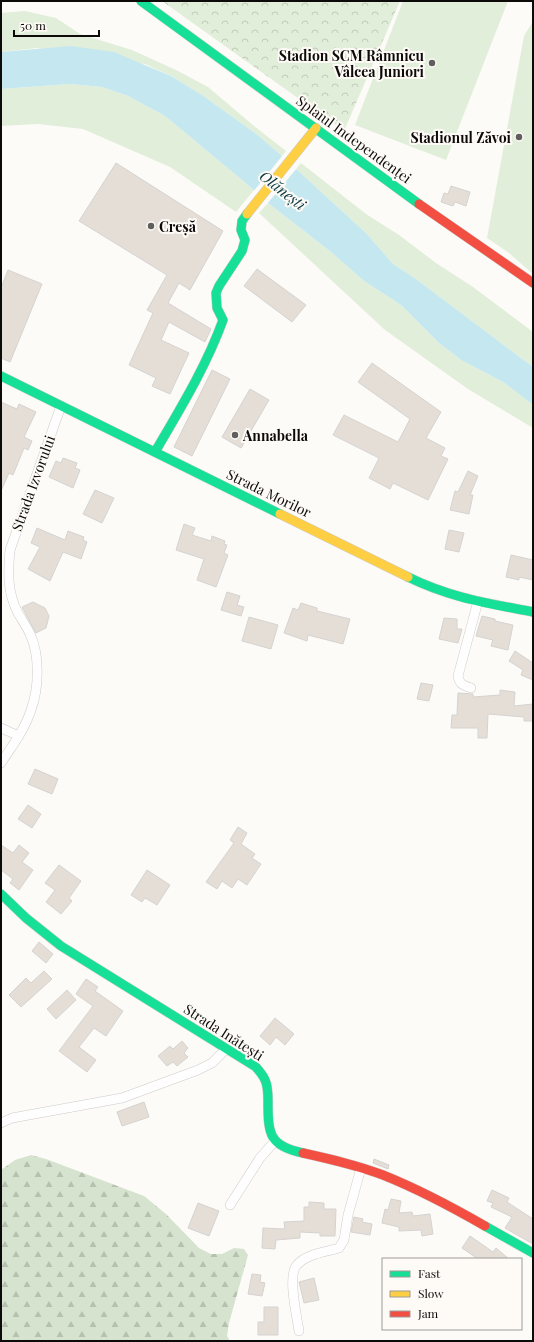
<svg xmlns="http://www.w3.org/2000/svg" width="534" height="1342" viewBox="0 0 534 1342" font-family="'Playfair Display',serif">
  <defs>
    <pattern id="forest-firs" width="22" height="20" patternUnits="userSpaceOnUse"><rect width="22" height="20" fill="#d6e3ce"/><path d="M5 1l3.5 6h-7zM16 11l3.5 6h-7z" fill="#b6c1b0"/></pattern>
    <pattern id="park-crowns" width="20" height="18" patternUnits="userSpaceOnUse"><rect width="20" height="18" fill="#e1eed9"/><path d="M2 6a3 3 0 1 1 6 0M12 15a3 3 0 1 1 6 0" fill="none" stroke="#c0cbb9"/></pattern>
  </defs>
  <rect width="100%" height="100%" fill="#fdfbf8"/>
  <!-- grass -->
  <path fill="#e1eed9" d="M403,1h105l-62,159 -91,-35z
    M25,11l31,7 24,16 52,16 44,20 32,17 46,39 32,25 -4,5 -23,-20 -57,-41 -31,-19 -26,-12 -108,-16 -36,4v-39z
    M533,21v253l-24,-21 -22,-15 37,-202z
    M70,84l32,3 26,9 37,20 89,74 -18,22 -66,-45 -87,-38 -45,-5 -37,2v-37z
    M301,163l65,51 33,21 37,28 37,24 60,45v35l-117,-88 -23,-15 -26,-30 -71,-65z
    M268,203l63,49 33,29 37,24 38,38 22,17 42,22 30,23v23l-65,-39 -83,-59 -126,-117z"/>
  <!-- forest -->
  <path fill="url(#forest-firs)" d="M31,1155l15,4 98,37 22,18 33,34 12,6h11l12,-6 10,1 4,6 -19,68 -2,13 3,5h-229v-171l14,-10z"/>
  <!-- park -->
  <path fill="url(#park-crowns)" d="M162,1h238l-56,130z"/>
  <!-- water -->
  <path fill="#c5e8f0" d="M71,46l43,6 57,24 31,19 57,41 23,20 85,78 26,30 23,15 117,88v38l-30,-23 -42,-22 -22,-17 -38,-38 -37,-24 -33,-29 -63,-49 -14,-13 -89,-74 -37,-20 -26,-9 -32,-3 -69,5v-37z"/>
  <!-- pier -->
  <path fill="#fdfbf8" d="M283,155l14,13 -30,36 -14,-12z"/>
  <!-- building -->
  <path fill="#e4ded6" stroke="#d5d3d1" d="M116,163l107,68 -33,59 -11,-7 -11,20 43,26 -6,13 -36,-20 -8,18 28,13 -19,41 -18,-8 4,-8 -27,-13 24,-52 -6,-3 20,-35 -88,-54z
    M451,186l19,6 -4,14 -11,-4 -2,4 -12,-4 3,-9 4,1z
    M257,269l49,36 -14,17 -48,-36z
    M8,270l34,14 -32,78 -9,-4v-70z
    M372,363l69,49 -15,26 19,10 -4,8 7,3 -20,41 -35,-17 -3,6 -21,-11 10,-20 -46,-23 11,-20 54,27 12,-23 -52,-37z
    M212,370l18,9 -38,77 -18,-9z
    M250,389l19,11 -28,48 -19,-11z
    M1,402l16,7 2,-5 17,8 -12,25 8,4 -4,9 -4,-2 -11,27 -4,-2 -8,18z
    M63,458l14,5 -2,5 5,2 -7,18 -24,-11 7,-16 5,2z
    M468,471l10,5 -8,19h3l-4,19 -19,-4 5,-19 3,1z
    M95,490l19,8 -12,25 -19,-9z
    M184,524l11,4 -3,7 19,6 1,-5 13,5 -1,3 3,1 -3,8 4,2 -12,32 -19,-7 7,-21 -28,-9z
    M37,528l28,12 3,-9 16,6 -1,3 4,2 -6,17 -18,-7 -13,29 -22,-12 12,-22 -9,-4z
    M449,530l15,3 -5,19 -14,-3z
    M511,555l22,5v20l-14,-3v3l-13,-3z
    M227,592l13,4 -3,9 7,2 -3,9 -20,-6z
    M33,602l12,6 4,8 -3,12 -10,5 -14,-26z
    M301,603l16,5v3l33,8 -7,25 -35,-9 -1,6 -23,-8 9,-25 5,2z
    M482,616l13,3v2l18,4 -5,25 -17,-4 2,-6 -17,-4z
    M249,617l29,8 -7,24 -29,-8z
    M444,618l13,1v10h5l-4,14 -19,-4z
    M515,651l18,12v17l-12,-5 2,-5 -14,-9z
    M421,683l12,2 -4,16 -12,-2z
    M500,690l15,2 -1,14 19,-2v17h-9v-4l-36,-3 -1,24h-9v-10h-27l1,-13h5l1,-22 15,1v3l27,-2z
    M35,769l23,10 -6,15 -24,-10z
    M28,805l13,9 -9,14 -14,-9z
    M238,827l9,6 -6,11 14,10 -3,4 9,6 -14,21 -9,-6 -6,9 -10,-7 -5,8 -11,-7 28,-39 -4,-3z
    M1,845l12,8 6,-8 10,8 -7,9 11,8 -14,20 -9,-7 3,-4 -12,-9z
    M59,865l22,16 -12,17 3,3 -11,13 -15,-12 9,-12 -10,-7z
    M147,870l23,15 -13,20 -12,-7 -3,4 -11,-7z
    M39,942l14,12 -7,9 -14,-12z
    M44,971l8,8 -31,28 -12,-12 17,-17 5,5z
    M86,979l12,8 -3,4 28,20 -17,25 -12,-8 -15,19 17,13 -9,12 -28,-21 34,-45 -17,-12z
    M67,990l9,10 -20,19 -9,-10z
    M275,1018l19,16 -9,11 -9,-8 -6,8 -10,-9z
    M182,1041l6,7 -4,5 4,4 -11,9 -4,-4 -6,4 -9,-10 12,-10 3,3z
    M144,1102l5,15 -27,9 -5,-14z
    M374,1159l15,6 -1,4 -15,-6z
    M492,1190l17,8 -2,4 26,17v25l-28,-16 7,-11 -21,-10 2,-4 -6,-2z
    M391,1199l10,2 -2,12 13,-1 1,4 17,-2 3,20 -11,2 -1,-6 -22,1v-4l-17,-4 3,-14 3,1z
    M309,1202l15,1v6h12l-1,27h-15v-3l-20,-1v6l-24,2 -1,9 -13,-1 1,-20 22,1 -1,-7 20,-1v-14h5z
    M198,1203l21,8 -10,25 -21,-8z
    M354,1217l9,2 -1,3 10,2 -2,11 -19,-3z
    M470,1236l23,16 3,-4 13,11h-31l-16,-11z
    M252,1274l9,1 -1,7 5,1 -3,13 -14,-2z
    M314,1278l5,22 -15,3 -5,-21z
    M264,1307h14v28h-20v-13h6z"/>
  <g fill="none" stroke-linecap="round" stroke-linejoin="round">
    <!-- street casing -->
    <g stroke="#cdcbc9" stroke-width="10">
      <path id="street" d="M471,688c-8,-3 -12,-4 -13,-12l20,-75
        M1,728l18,8
        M1,763c11,-17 24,-34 30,-53 8,-22 9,-55 -1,-76 -3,-7 -8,-14 -12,-21 -11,-21 -10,-41 -8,-63l51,-144
        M1,1123l11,-5 110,-20 76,-28 14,-7 14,-14
        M230,1205l30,-47 15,-17
        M299,1331c-2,-14 -12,-56 -2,-66 9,-11 29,-13 42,-17l5,-8 4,-25 13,-47"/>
    </g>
    <!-- fast casing -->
    <g stroke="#cdcbc9" stroke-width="10">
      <path id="fast" d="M141,1l278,203
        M1,376l279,138
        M155,452c25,-43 51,-85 68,-132l-6,-12 -1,-15 3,-7 23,-35 3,-11 -4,-10 1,-9 5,-7
        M408,577c43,21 79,26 125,35
        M1,894l25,24 35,28 195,121c3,4 7,8 9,13 3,6 3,14 3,21 0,33 1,45 35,52
        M485,1226l48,27"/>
    </g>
    <!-- slow casing -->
    <g stroke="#cdcbc9" stroke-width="10">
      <path id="slow" d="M247,214l69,-86
        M280,514l128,63"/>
    </g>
    <!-- jam casing -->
    <g stroke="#cdcbc9" stroke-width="10">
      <path id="jam" d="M419,204l114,79
        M303,1153c27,6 54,12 80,22 35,14 69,32 102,51"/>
    </g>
    <!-- street -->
    <use href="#street" stroke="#fffefe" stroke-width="9"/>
    <!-- fast -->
    <use href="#fast" stroke="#16e098" stroke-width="9"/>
    <!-- slow -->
    <use href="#slow" stroke="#ffcf43" stroke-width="9"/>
    <!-- jam -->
    <use href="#jam" stroke="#f24e42" stroke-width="9"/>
  </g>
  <!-- markers -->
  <g fill="#615f5d" stroke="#fefbf7" stroke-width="1.5">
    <circle cx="432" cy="63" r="4"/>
    <circle cx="519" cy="137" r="4"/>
    <circle cx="151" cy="226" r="4"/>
    <circle cx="235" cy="435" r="4"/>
  </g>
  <g text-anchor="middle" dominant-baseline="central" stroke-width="4" stroke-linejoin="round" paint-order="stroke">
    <!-- poi labels -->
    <g font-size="14" font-weight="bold" fill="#0d0b09" stroke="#fefbf7" text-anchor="end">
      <text x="424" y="55">Stadion SCM Râmnicu<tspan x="424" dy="16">Vâlcea Juniori</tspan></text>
      <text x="511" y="137">Stadionul Zăvoi</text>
      <text x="159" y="226" text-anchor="start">Creșă</text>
      <text x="243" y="435" text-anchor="start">Annabella</text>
    </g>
    <!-- street labels -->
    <g font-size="14" fill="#0d0b09" stroke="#fefbf7">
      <text transform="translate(354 139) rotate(36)">Splaiul Independenței</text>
      <text transform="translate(33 483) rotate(-70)">Strada Izvorului</text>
      <text transform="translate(269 493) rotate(26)">Strada Morilor</text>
      <text transform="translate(224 1032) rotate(33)">Strada Inătești</text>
    </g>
    <!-- water labels -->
    <g font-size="15" font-style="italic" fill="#073841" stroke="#fefbf7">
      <text transform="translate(283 190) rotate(38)">Olănești</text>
    </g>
  </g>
  <!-- border -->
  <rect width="534" height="1342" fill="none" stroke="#0d0b09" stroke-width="4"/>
  <!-- legend -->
  <rect x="382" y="1258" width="140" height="72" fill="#fefbf7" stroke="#9e9b98"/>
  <rect x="390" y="1271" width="20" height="6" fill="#16e098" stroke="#9e9b98"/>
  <text x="418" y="1278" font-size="12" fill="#0d0b09">Fast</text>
  <rect x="390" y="1291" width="20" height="6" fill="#ffcf43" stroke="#9e9b98"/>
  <text x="418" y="1298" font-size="12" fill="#0d0b09">Slow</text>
  <rect x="390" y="1311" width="20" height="6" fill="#f24e42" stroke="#9e9b98"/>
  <text x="418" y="1318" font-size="12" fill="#0d0b09">Jam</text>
  <!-- scale -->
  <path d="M14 30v6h85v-6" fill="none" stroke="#0d0b09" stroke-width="2"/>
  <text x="20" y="30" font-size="12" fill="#0d0b09" stroke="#fefbf7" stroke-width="3" paint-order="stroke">50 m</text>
</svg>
